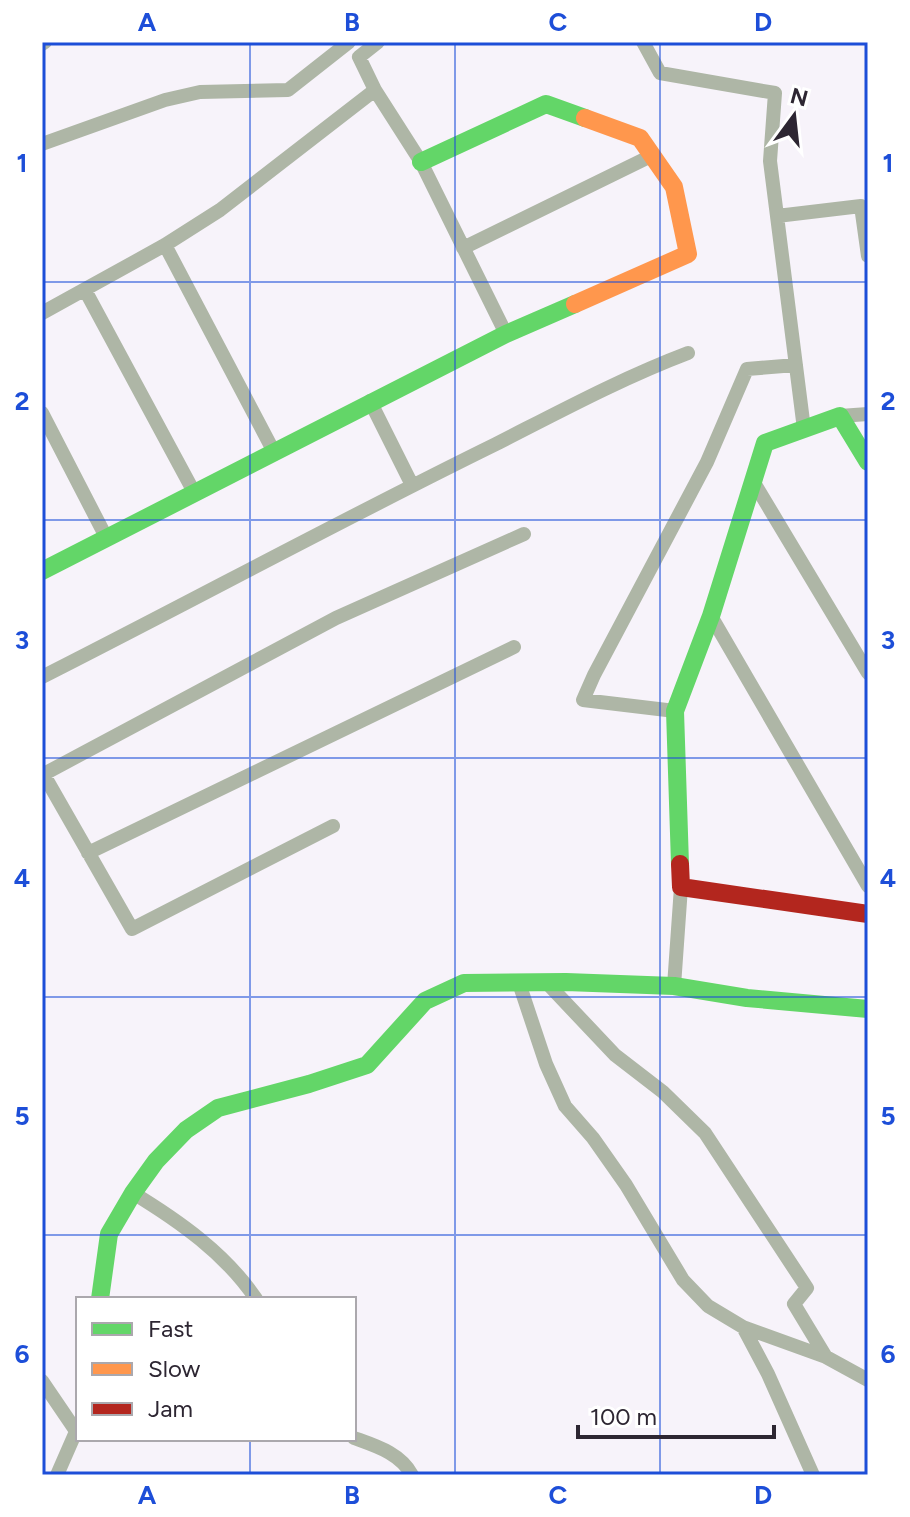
<svg xmlns="http://www.w3.org/2000/svg" width="910" height="1517" viewBox="0 0 910 1517" font-family="Figtree,sans-serif">
  <rect width="100%" height="100%" fill="#f7f3fa"/>
  <g fill="none" stroke-linecap="round" stroke-linejoin="round">
    <!-- street -->
    <path stroke="#aeb6a6" stroke-width="14" d="M378,42l-19,15 16,33 46,72 85,172
      M643,42l17,31 115,20 -5,68 7,55 84,-10 7,50
      M42,44l3,-2
      M42,144l123,-44 35,-8 88,-2 61,-48
      M777,216l27,213
      M165,245l109,207
      M463,248l190,-93
      M85,290l110,204
      M42,313l123,-68 55,-35 155,-120
      M370,401l42,84
      M42,413l64,124
      M840,416l28,-2
      M753,481l115,192
      M711,616l157,270
      M42,677c152,-77 301,-158 454,-233 63,-32 126,-66 192,-91
      M675,711l-92,-11 11,-25 113,-213 40,-93 49,-4
      M42,775l294,-157 188,-84
      M44,775l88,154 201,-103
      M88,853l426,-206
      M546,982l69,73 48,37 42,41 102,155 -13,16 32,53 42,23
      M519,983l27,81 19,42 28,32 33,47 57,95 25,26 35,21 83,30
      M674,986l7,-99
      M133,1193c46,28 93,61 123,106
      M743,1327l25,47 45,101
      M42,1381l34,50
      M354,1438c22,8 46,15 58,37
      M57,1475l21,-48"/>
    <!-- fast -->
    <path stroke="#63d668" stroke-width="18" d="M421,162l125,-58 39,14
      M42,571l464,-237 69,-30
      M680,864l-5,-153 36,-95 54,-173 75,-27 28,46
      M100,1299l9,-65 24,-41 23,-32 30,-31 32,-22 91,-24 58,-19 58,-64 39,-18 102,-1 108,4 73,12 121,11"/>
    <!-- slow -->
    <path stroke="#ff974d" stroke-width="18" d="M575,304l113,-50 -14,-67 -34,-49 -55,-20"/>
    <!-- jam -->
    <path stroke="#b3261e" stroke-width="18" d="M680,864l1,23 187,27"/>
  </g>
  <!-- grid -->
  <path fill="none" stroke="#1d4ed8" stroke-width="2" stroke-opacity="0.55" d="M250,42v1257M455,42v1433M660,42v1433M42,282h826M42,520h826M42,758h826M42,997h826M42,1235h826M250,1439v36"/>
  <!-- border -->
  <rect width="910" height="1517" fill="none" stroke="#ffffff" stroke-width="88"/>
  <!-- legend -->
  <rect x="76" y="1297" width="280" height="144" fill="#ffffff" stroke="#aba8ad" stroke-width="2"/>
  <rect x="92" y="1323" width="40" height="12" fill="#63d668" stroke="#aba8ad" stroke-width="2"/>
  <text x="148" y="1337" font-size="24" fill="#2d2632">Fast</text>
  <rect x="92" y="1363" width="40" height="12" fill="#ff974d" stroke="#aba8ad" stroke-width="2"/>
  <text x="148" y="1377" font-size="24" fill="#2d2632">Slow</text>
  <rect x="92" y="1403" width="40" height="12" fill="#b3261e" stroke="#aba8ad" stroke-width="2"/>
  <text x="148" y="1417" font-size="24" fill="#2d2632">Jam</text>
  <!-- north arrow -->
  <g transform="translate(794 116) rotate(15)" stroke="#ffffff" stroke-width="6" paint-order="stroke">
  <path d="M0-6L14 30L0 20L-14 30Z" fill="#2d2632"/>
  <text y="-12" font-size="22" font-weight="bold" text-anchor="middle" fill="#2d2632">N</text>
  </g>
  <!-- scale -->
  <path d="M578 1425v12h196v-12" fill="none" stroke="#2d2632" stroke-width="4"/>
  <text x="590" y="1425" font-size="24" fill="#2d2632" stroke="#ffffff" stroke-width="6" paint-order="stroke">100 m</text>
  <rect x="44" y="44" width="822" height="1429" fill="none" stroke="#1d4ed8" stroke-width="3"/>
  <g font-size="26" text-anchor="middle" font-weight="bold" fill="#1d4ed8">
    <text x="147" y="31">A</text>
    <text x="352" y="31">B</text>
    <text x="558" y="31">C</text>
    <text x="763" y="31">D</text>
    <text x="22" y="172">1</text>
    <text x="888" y="172">1</text>
    <text x="22" y="410">2</text>
    <text x="888" y="410">2</text>
    <text x="22" y="649">3</text>
    <text x="888" y="649">3</text>
    <text x="22" y="887">4</text>
    <text x="888" y="887">4</text>
    <text x="22" y="1125">5</text>
    <text x="888" y="1125">5</text>
    <text x="22" y="1363">6</text>
    <text x="888" y="1363">6</text>
    <text x="147" y="1504">A</text>
    <text x="352" y="1504">B</text>
    <text x="558" y="1504">C</text>
    <text x="763" y="1504">D</text>
  </g>
</svg>
